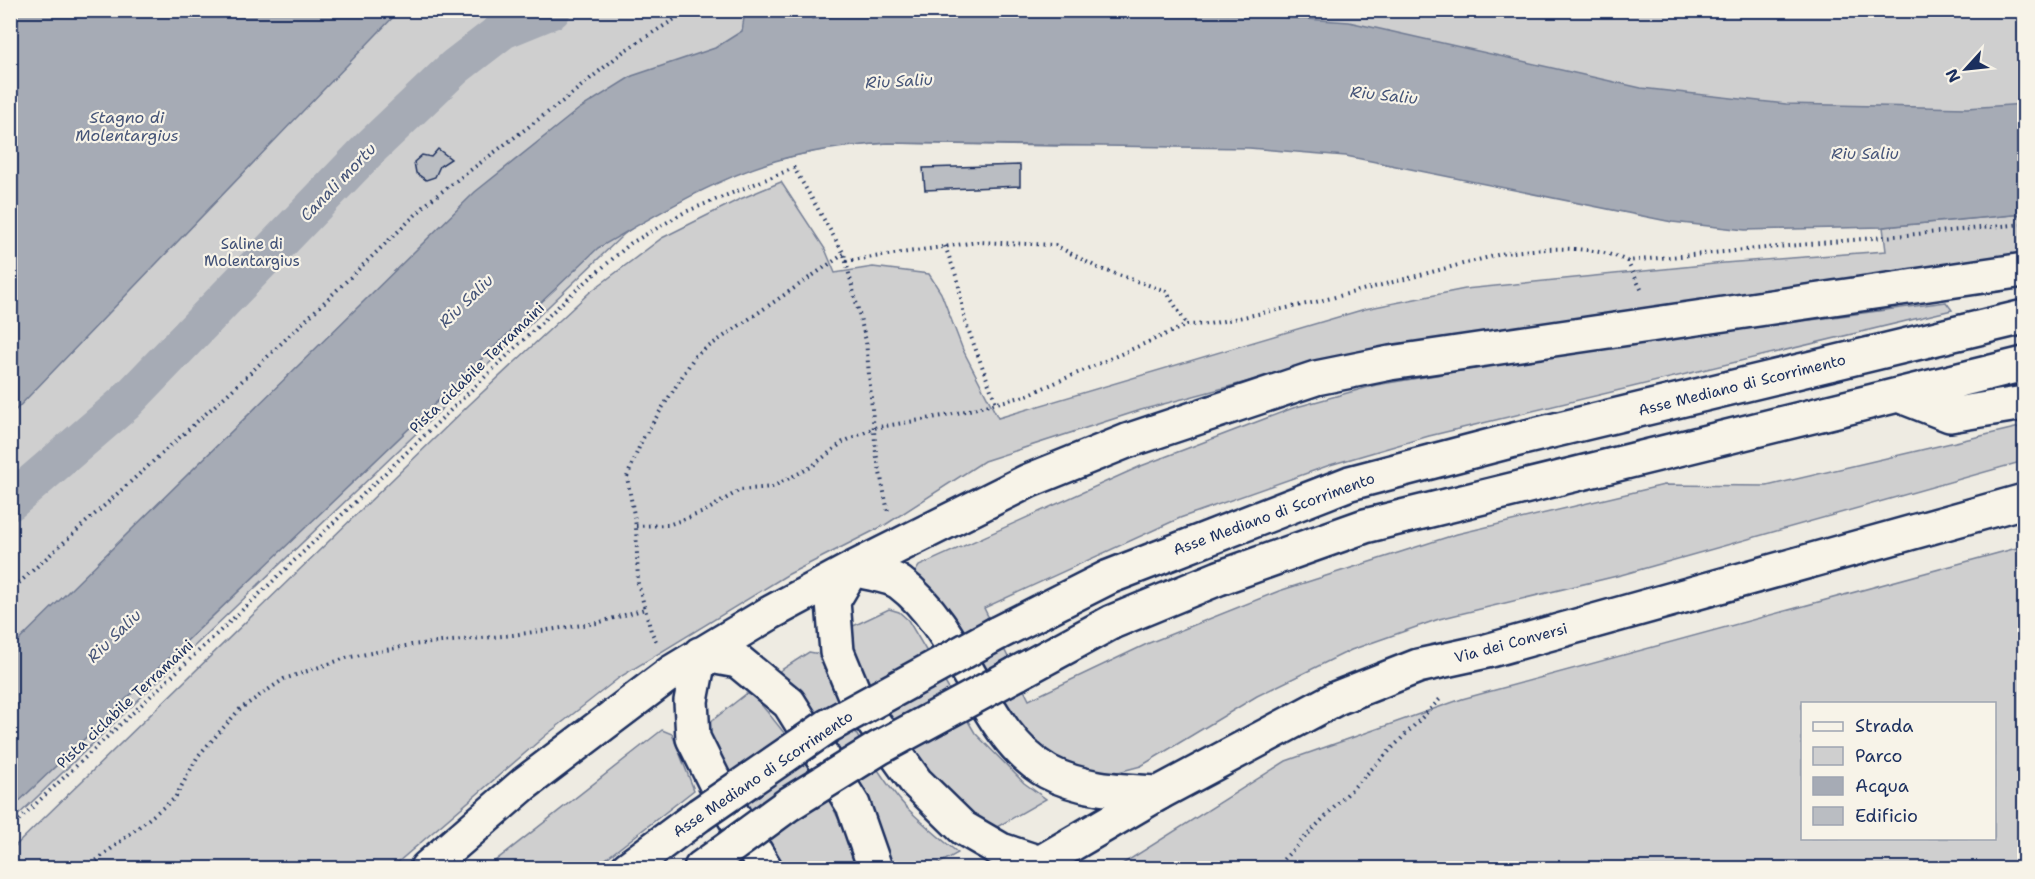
<svg xmlns="http://www.w3.org/2000/svg" width="2035" height="879" viewBox="0 0 2035 879" font-family="'Shantell Sans',sans-serif">
  <rect width="100%" height="100%" fill="#eeebe2"/>
  <filter id="ink" filterUnits="userSpaceOnUse"><feTurbulence type="fractalNoise" baseFrequency=".0167" numOctaves="2"/><feDisplacementMap in="SourceGraphic" scale="12" xChannelSelector="R" yChannelSelector="G"/><feConvolveMatrix kernelMatrix="1 2 1 2 8 2 1 2 1" color-interpolation-filters="sRGB"/></filter>
  <g filter="url(#ink)">
    <!-- green -->
    <path fill="#cfcfcf" stroke="#757f96" stroke-width="1.5" fill-rule="evenodd" d="M10,11h2014v190l-707,-59 -260,4 -169,-3 -54,4 -93,21 -82,40 -36,27 -612,587z
      M781,182l44,67 10,24 38,-6 56,7 12,19 22,57 35,68 367,-109 100,-20 259,-26 162,-12 -3,-24 141,-13v42l-512,72 -157,25 -214,57 -157,51 -99,64 -98,50 -167,102 -75,59 -154,132h-380v-18l459,-446 120,-112 72,-54 76,-38z
      M1946,302l6,8 -523,126 -99,29 -150,53 -196,90 45,92 120,-57 130,-52 178,-57 207,-49 103,1 257,-60v35l-403,114 -182,44 -88,31 -94,46 -116,70 -30,8 -62,-13 -28,-26 -69,-121 -38,-40 5,-8 222,-100 152,-58 83,-23 224,-37z
      M2024,546v322h-908l170,-107 176,-62zM1802,704h192v134h-192z
      M889,609l10,3 9,8 67,113 49,50 22,16 -49,28 -28,-11 -32,-29 -79,-111 -11,-47z
      M809,652l11,2c11,41 57,121 86,153 16,16 34,31 52,46l-27,15h-40c-16,-62 -64,-154 -113,-196z
      M746,694l7,1c43,50 87,108 103,173h-79l-77,-138z
      M662,730l10,4 22,56 -100,78h-108z"/>
    <!-- water -->
    <path fill="#a6abb5" stroke="#6e7992" stroke-width="1.5" d="M11,10l388,1 -388,404 -1,-404z
      M885,10h294l170,12 292,66 145,16 181,4 57,-4v110l-141,13 -138,3 -73,-8 -326,-66 -97,-8 -361,-5c-39,3 -76,7 -113,18 -61,18 -122,56 -177,87l-587,561v-161l464,-456 104,-83 53,-33 83,-28 27,-17 3,-20h63l4,8z"/>
    <g fill="none" stroke-linecap="round" stroke-linejoin="round">
      <!-- canal -->
      <path stroke="#a6abb5" stroke-width="38" d="M10,502l115,-99 246,-256 84,-80 48,-37 49,-20"/>
    </g>
    <!-- building -->
    <path fill="#babdc2" stroke="#1b2f5e" stroke-width="1.5" d="M438,149l13,10 -11,7 -5,11 -9,3 -10,-7 -2,-11 8,-7 9,2z
      M1020,165v21l-95,4 -2,-22z"/>
    <g fill="none" stroke-linecap="round" stroke-linejoin="round">
      <!-- minor casing -->
      <g stroke="#1b2f5e" stroke-width="38">
        <path id="minor" d="M1031,868l128,-75 178,-95 81,-32 69,-15 537,-150"/>
      </g>
      <!-- highway casing -->
      <g stroke="#1b2f5e" stroke-width="38">
        <path id="highway" d="M1901,396l49,19 74,-12
          M852,569c14,4 37,6 48,14 63,47 83,153 148,189 34,18 74,19 111,21
          M852,569l-19,32 4,51 19,46 60,84 47,46 38,22 39,13
          M996,634l113,-57 241,-94 160,-42 514,-124
          M700,654l38,7 51,42 64,102 22,63
          M700,654l-9,47 2,37 31,62 41,68
          M1016,674l96,-52 107,-44 146,-52 659,-162
          M427,868l97,-84 148,-112 98,-59 82,-44 176,-88 99,-40 189,-63 74,-15 634,-93
          M628,868l71,-53
          M701,868l21,-15"/>
      </g>
      <!-- path -->
      <path stroke="#1b2f5e" stroke-width="4" stroke-dasharray="1.5 4.5" stroke-linecap="butt" d="M945,246l13,35 7,40 31,82
        M846,261l131,-19 78,3 43,23 68,23 21,34
        M1627,261l16,32
        M636,526l32,-1 36,-13 36,-22 32,-3 39,-20 32,-25 31,-14 75,-13 76,-19 162,-71 22,-1 107,-22 189,-49c39,-5 87,-9 122,8l397,-37
        M10,591l233,-211 189,-181 131,-98 61,-50 65,-41
        M656,641l-5,-10 -13,-48 -2,-57 -9,-49 15,-37 53,-84 149,-102
        M10,828l260,-244 297,-286 64,-55 54,-31 109,-44 50,86 22,87 10,112 12,59
        M87,868l88,-70 23,-42 42,-47 44,-30 62,-21 65,-13 102,-10 84,-12 48,-14
        M1275,868l167,-171"/>
      <!-- minor -->
      <use href="#minor" stroke="#f7f3e8" stroke-width="33"/>
      <!-- highway -->
      <use href="#highway" stroke="#f7f3e8" stroke-width="33"/>
      <!-- highway-bridge casing -->
      <g stroke="#1b2f5e" stroke-width="38" stroke-linecap="butt">
        <path id="highway-bridge" d="M699,815l129,-89 168,-92
          M722,853l67,-49 90,-56 137,-74"/>
      </g>
      <!-- highway-bridge -->
      <use href="#highway-bridge" stroke="#f7f3e8" stroke-width="33"/>
    </g>
  </g>
  <g text-anchor="middle" dominant-baseline="central" stroke-width="4.5" stroke-linejoin="round" paint-order="stroke">
    <!-- park labels -->
    <g font-size="15" fill="#3f4f75" stroke="#f7f3e8">
      <text x="252" y="244">Saline di<tspan x="252" dy="17">Molentargius</tspan></text>
    </g>
    <!-- street labels -->
    <g font-size="15" fill="#1b2f5e" stroke="#f7f3e8">
      <text transform="translate(477 368) rotate(-44)">Pista ciclabile Terramaini</text>
      <text transform="translate(1742 385) rotate(-14)">Asse Mediano di Scorrimento</text>
      <text transform="translate(1274 514) rotate(-20)">Asse Mediano di Scorrimento</text>
      <text transform="translate(1511 643) rotate(-15)">Via dei Conversi</text>
      <text transform="translate(125 704) rotate(-43)">Pista ciclabile Terramaini</text>
      <text transform="translate(763 774) rotate(-34)">Asse Mediano di Scorrimento</text>
    </g>
    <!-- water labels -->
    <g font-size="16" font-style="italic" fill="#455478" stroke="#f7f3e8">
      <text transform="translate(899 81) rotate(-3)">Riu Saliu</text>
      <text transform="translate(1384 95) rotate(6)">Riu Saliu</text>
      <text x="127" y="117">Stagno di<tspan x="127" dy="18">Molentargius</tspan></text>
      <text x="1865" y="153">Riu Saliu</text>
      <text transform="translate(338 182) rotate(-46)">Canali mortu</text>
      <text transform="translate(466 301) rotate(-44)">Riu Saliu</text>
      <text transform="translate(114 636) rotate(-44)">Riu Saliu</text>
    </g>
  </g>
  <!-- margin -->
  <rect width="2035" height="879" fill="none" stroke="#f7f3e8" stroke-width="36"/>
  <rect x="18" y="18" width="1999" height="843" fill="none" stroke="#1b2f5e" stroke-width="2" filter="url(#ink)"/>
  <!-- legend -->
  <rect x="1801" y="702" width="195" height="138" fill="#f7f3e8" stroke="#9fa5b1" stroke-width="1.5"/>
  <rect x="1813" y="722" width="30" height="9" fill="#f7f3e8" stroke="#9fa5b1" stroke-width="1.5"/>
  <text x="1855" y="732" font-size="18" fill="#1b2f5e">Strada</text>
  <rect x="1813" y="747" width="30" height="18" fill="#cfcfcf" stroke="#9fa5b1" stroke-width="1.5"/>
  <text x="1855" y="762" font-size="18" fill="#1b2f5e">Parco</text>
  <rect x="1813" y="777" width="30" height="18" fill="#a6abb5" stroke="#9fa5b1" stroke-width="1.5"/>
  <text x="1855" y="792" font-size="18" fill="#1b2f5e">Acqua</text>
  <rect x="1813" y="807" width="30" height="18" fill="#babdc2" stroke="#9fa5b1" stroke-width="1.5"/>
  <text x="1855" y="822" font-size="18" fill="#1b2f5e">Edificio</text>
  <!-- north arrow -->
  <g transform="translate(1966 69) rotate(243)" stroke="#f7f3e8" stroke-width="4.5" paint-order="stroke">
  <path d="M0-4.5L10 22L0 15L-10 22Z" fill="#1b2f5e"/>
  <text y="-9" font-size="16" font-weight="bold" text-anchor="middle" fill="#1b2f5e">N</text>
  </g>
</svg>
